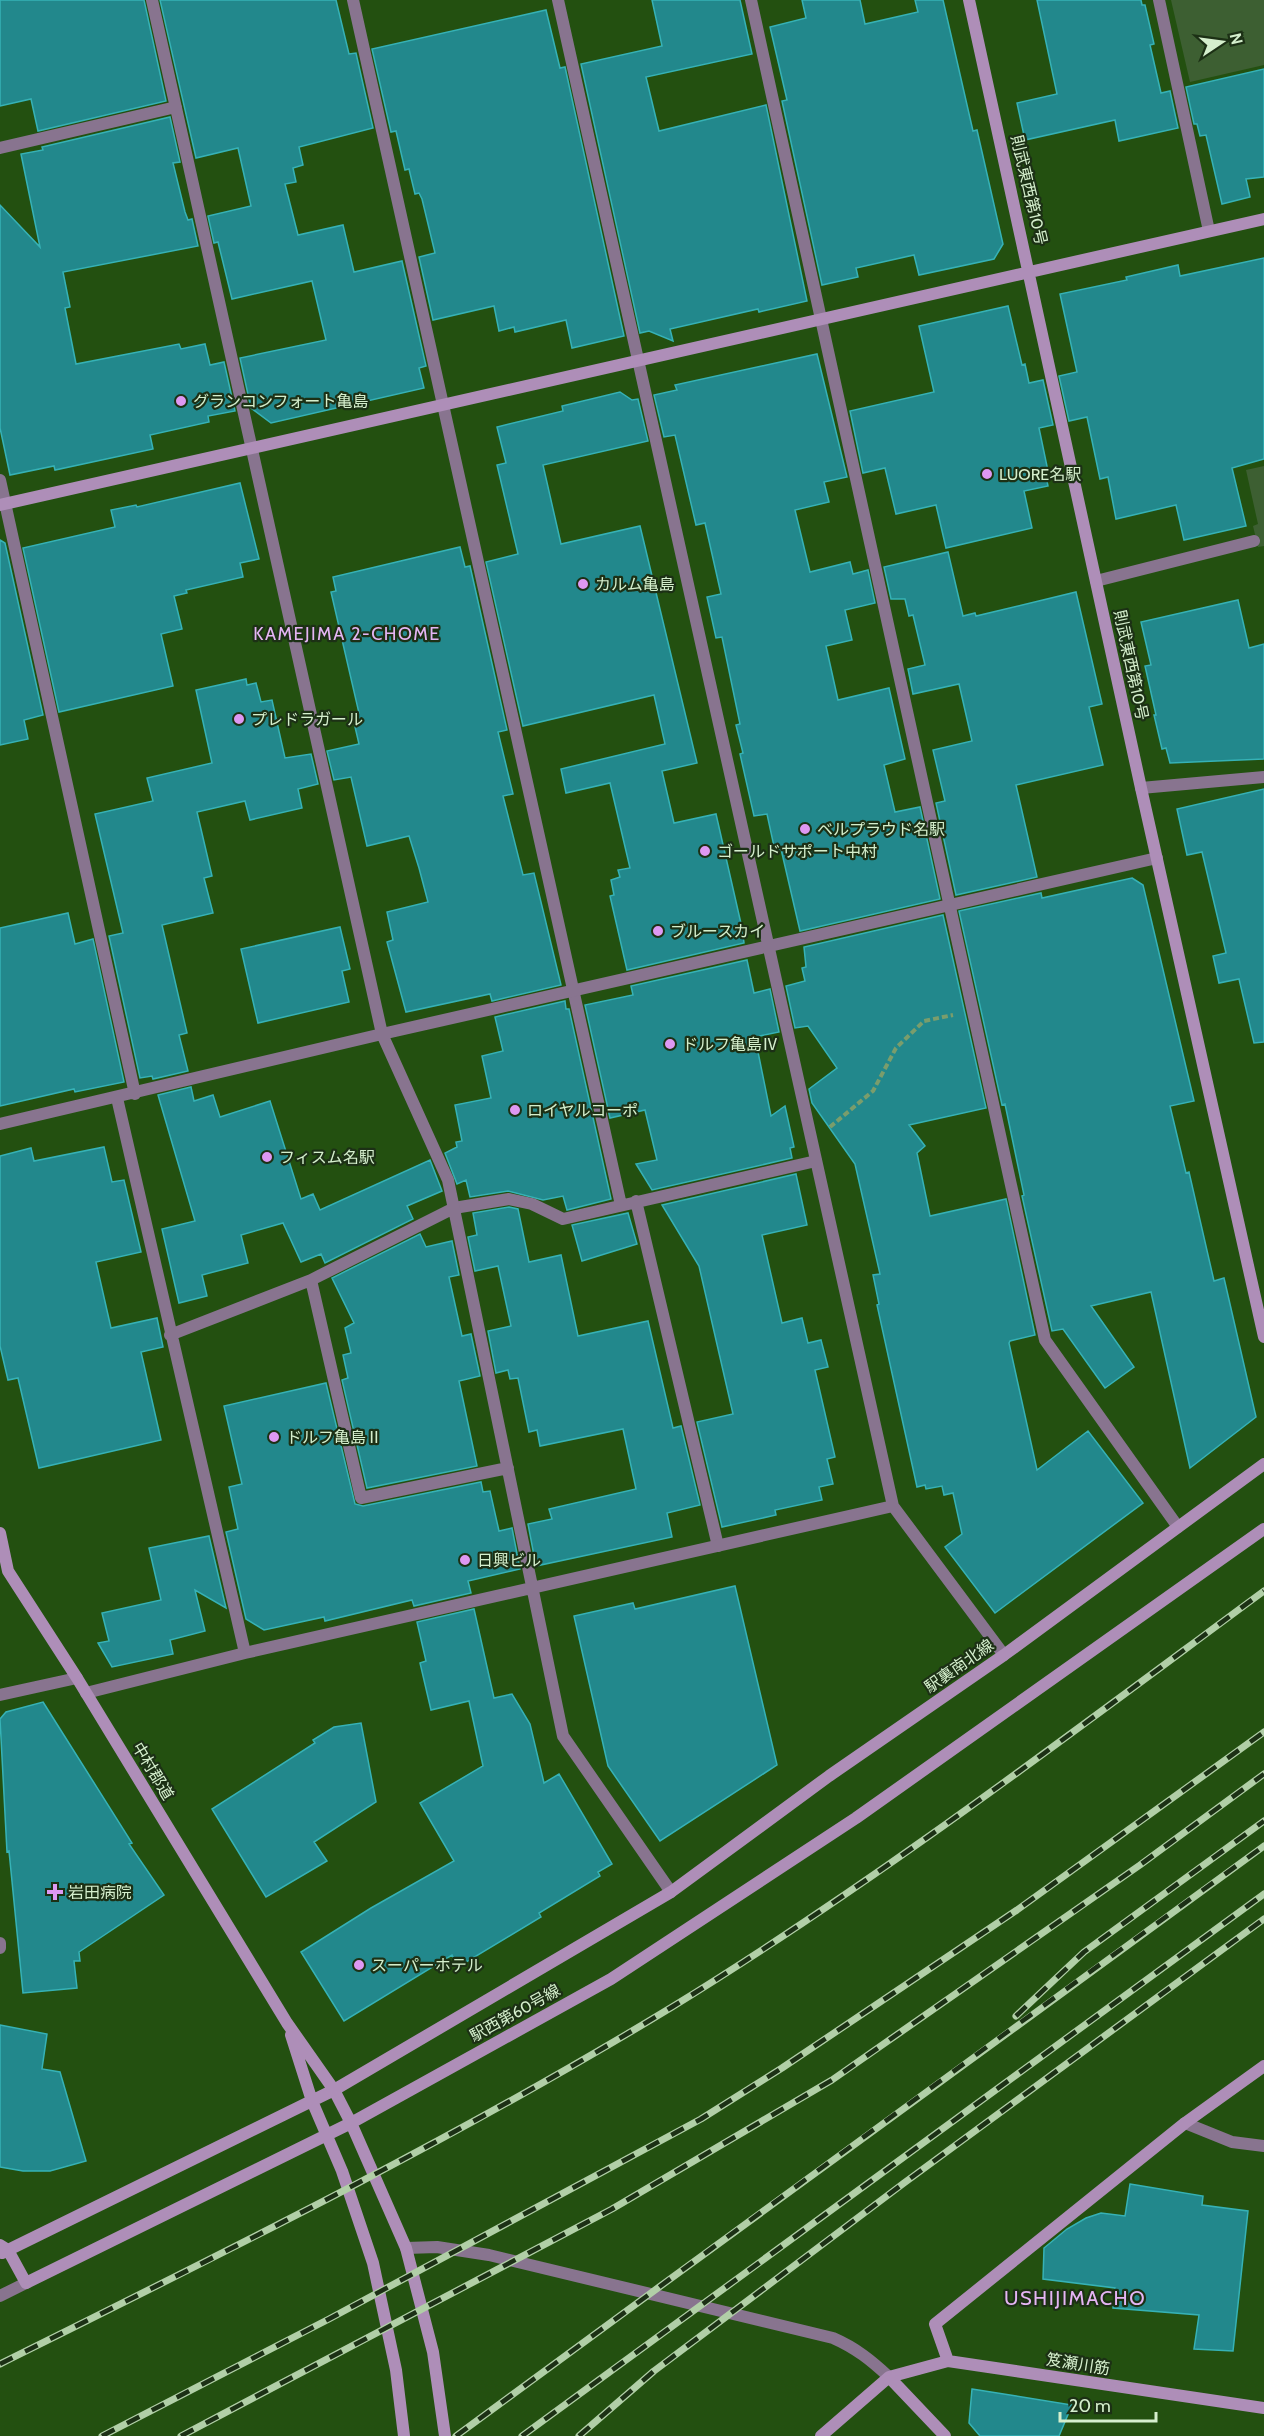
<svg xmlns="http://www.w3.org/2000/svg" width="1264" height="2436" viewBox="0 0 1264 2436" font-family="Cabin,'Noto Sans JP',sans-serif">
  <rect width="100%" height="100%" fill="#235010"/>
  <!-- green -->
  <path fill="#3d5f32" d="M1171,0h93v65l-74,17z
    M1264,466v80l-6,1 -5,-21 5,-2 -12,-54z"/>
  <!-- building -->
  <path fill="#22888c" stroke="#36b2b6" stroke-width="1.5" d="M0,0h144l22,101 -128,30 -7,-32 -31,7z
    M160,0h176l13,54 7,-1 17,75 -74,19 4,18 -10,3 3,14 -11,2 13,51 45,-10 11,47 48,-11 24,105 -7,2 5,20 -153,35 -20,-15 -11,-50 86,-18 -14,-59 -80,18 -14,-57 -4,1 -6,-27 43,-10 -13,-58 -42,10z
    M652,0h88l12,54 -106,23 13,54 107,-26 41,196 -48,11 -1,-3 -88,20 3,12 -24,-10 -9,2 -59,-269 81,-18z
    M802,0h58l5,24 53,-12 -3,-12h28l30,131 4,-1 26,114 -9,15 -75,16 -5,-20 -58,13 2,9 -36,8 -40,-184 5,-1 -17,-73 36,-9z
    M1037,0h104l1,5h3l9,39 -4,1 11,48 9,-2 8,37 -59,13 -4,-21 -90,20 -8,-37 40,-9z
    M546,10l14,58 5,-1 59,269 -52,12 -6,-28 -51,12 -1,-5 -15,4 -5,-25 -61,14 -14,-63 16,-4 -13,-54 -3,-6 -4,1 -6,-25 -4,1 -9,-39 -5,1 -19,-83z
    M1264,69v108l-18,2 4,18 -28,7 -16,-69 -6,1 -3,-12h-3l-8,-37z
    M170,117l10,45 -7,1 12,49 3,8 4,-1 6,27 -135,26 7,35 -5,1 11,56 103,-20 2,5 24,-5 5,21 14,-3 11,49 -27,5 1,6 -59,13 3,14 -98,21 -1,-4 -44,9 -10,-47v-223l40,42 -19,-93 22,-4 -1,-3z
    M1264,258v201l-32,9 14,58 -62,14 -8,-35 -60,14 -8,-42 -8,2 -13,-62 -18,4 -10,-45 18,-4 -17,-78 67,-14 -1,-3 52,-12 2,11z
    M1008,306l14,59 3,-1 4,19 14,-3 10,45 -14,3 9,43 -3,1 3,14 -24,5 8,37 -86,20 -10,-43 -40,9 -11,-46 -22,5 -13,-62 84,-19 -15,-66z
    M817,354l30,123 -23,5 5,20 -34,8 15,62 40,-10 3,12 15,-4 7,33 -30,7 7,30 -26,6 12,54 51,-12 16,71 -21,6 11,47 25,-5 20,92 -140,32 -19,-82 -6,2 -8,-37 -13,2 -14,-62 3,-1 -7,-28 4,-1 -18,-87 -6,1 -9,-41 14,-3 -16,-71 -9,2 -21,-90 -11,2 -10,-42 23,-5 -2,-5z
    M620,392l12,8 6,-1 10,42 -105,24 18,79 79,-18 57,237 -35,8 12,52 42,-9 26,114 2,15 -117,27 -17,-74 4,-1 -3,-15 9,-3 -2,-7 12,-2 -20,-85 -44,10 -5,-24 104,-25 -11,-49 -131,31 -37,-164 32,-8 -21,-89 9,-2 -9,-36 66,-16 -1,-5z
    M240,483l19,76 -19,4 3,14 -57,13 1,3 -13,3 8,33 -21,5 12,52 -114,26 -36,-164 92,-21 -4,-17 25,-5 1,2z
    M0,540l5,3 38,172 -19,5 4,19 -28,6z
    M460,547l5,20 5,-1 37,164 -9,2 15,62 -10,2 20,79 11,-2 27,112 -69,16 -2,-7 -84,18 -19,-70 6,-2 -6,-28 41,-10 -9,-34 -10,-32 -42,10 -16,-69 -17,3 -7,-29 32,-7 -7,-30 7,-1 -28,-121 5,-1 -3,-14z
    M948,552l15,64 12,-3 1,3 100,-24 26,112 -13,3 14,58 -87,20 21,92 -81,18 -20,-92 9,-2 -12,-51 39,-9 -13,-57 -46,10 -5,-25 17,-4 -12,-50 -4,1 -4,-17h-14l-7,-32z
    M1238,600l11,48 15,-4v115l-94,4 -4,-15 -4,1 -8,-34h2l-11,-49 6,-1 -10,-43z
    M246,679l1,6 9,-2 5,19 11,-2 13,58 26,-4 7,30 -20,5 4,19 -52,12 -5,-19 -48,11 15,64 -8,2 9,35 -51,12 25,108 -8,2 9,36 -35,8 -1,-3 -12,2 -31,-142 14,-3 -28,-119 58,-13 -6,-23 65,-15 -16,-73z
    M1264,789v253l-10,1 -15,-64 -20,4 -6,-27 13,-3 -24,-101 -15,3 -10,-46z
    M1132,878l11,7 51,216 -24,5 16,67 3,-1 25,109 10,-3 32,139 -66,51 -39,-176 -60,14 43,61 -29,21 -42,-59 -11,2 -30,-135 2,-1 -19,-91 -3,1 -43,-194 82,-18 1,5z
    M68,913l7,31 18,-5 31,143 -49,10 -1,-3 -74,17v-178z
    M943,915l43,193 -77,17 16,21 -8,7 13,63 76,-17 29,136 -25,6 -1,2 28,127 51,-39 55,72 -148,110 -50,-66 17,-13 -9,-41 -9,2 -2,-9 -16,3 -1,-4 -8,2 -40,-182 2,-1 -6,-29 7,-1 -25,-110 -43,-61 -3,-14 28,-21 -29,-42 -13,2 -9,-42 19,-5 -3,-13 4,-1 -2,-20z
    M340,927l10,42 -8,2 7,31 -91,21 -17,-74z
    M747,960l7,33 16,-4 9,43 -24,5 16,79 14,-10 9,41 -4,1 2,10 -140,32 -16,-26 21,-4 -12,-50 -35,8 -25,-113 48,-10 -2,-9z
    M565,1001l1,8h3l42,190 -44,11 -4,-14 -20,4 -35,-9 -38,6 -4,-17 -9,4 -12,-31 12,-6 -1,-5 6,-1 -7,-36 36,-7 -9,-42 21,-5 -8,-34z
    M191,1087l3,14 19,-6 7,22 50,-16 31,98 12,-5 7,16 110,-50 12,31 -35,15 6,13 -88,44 -4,-9 -20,8 -18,-39 -42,12 7,28 -46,12 5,21 -28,7 -17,-74 33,-8 -37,-126z
    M104,1147l8,35 12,-2 17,72 -45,10 15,66 46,-10 6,29 -22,5 20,88 -122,28 -21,-90 -10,2 -8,-34v-190l31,-8 3,13z
    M796,1174l11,51 -45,10 20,88 20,-5 6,25 13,-3 7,27 -13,3 20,87 -8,2 6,25 -14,3 3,13 -47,10 1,5 -54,12 -25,-105 36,-8 -34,-148 -37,-61z
    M509,1207l9,2 11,53 32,-7 17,81 70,-15 25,107 8,-2 19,79 -33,8 5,24 -136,29 -8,-42 24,-5 -3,-10 87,-20 -13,-60 -83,17 -3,-16 -8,2 -11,-54 -8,1 -2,-9 -12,3 -8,-42 23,-5 -13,-60 -23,5 -7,-34 9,-2 -4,-22z
    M628,1213l9,31 -55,17 -10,-36z
    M420,1234l6,13 26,-6 7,34 -10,2 13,59 9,-2 9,42 -21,5 18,85 -110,22 -25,-108 6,-2 -5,-23 8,-2 -6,-25 9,-5 -22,-45z
    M326,1383l29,121 8,2 118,-24 2,10 7,-1 9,40 13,-3 8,41 -52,12 3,12 -57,13 -2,-6 -87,21 -1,-4 -60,13 -18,-11 -20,-87 12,-3 -9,-42 13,-3 -18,-78z
    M209,1536l17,72 -31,-18 10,41 -35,9 3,14 -61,13 -14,-24 11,-2 -7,-28 59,-13 -12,-52z
    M735,1586l42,179 -117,76 -52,-75 -34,-150 59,-13 2,6z
    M474,1609l20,89 18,-4 18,30 14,59 15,-9 53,90 -14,8 2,4 -61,37 2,4 -83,50 -6,-12 -108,66 -43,-69 70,-44 83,-47 -34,-58 63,-37 -14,-65 -38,9 -11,-47 6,-2 -9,-39z
    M43,1702l89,141 -3,1 35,51 -85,57 1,9h-6l3,27 -54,5 -14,-142 -2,1 -7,-133 6,-7z
    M361,1723l15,79 -62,40 13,19 -61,36 -54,-88 103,-66 -2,-3 21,-13z
    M0,2025l47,9 -5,35 18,3 26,89 -36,10h-27l-23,-4z
    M1130,2184l73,12 -1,9 46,6 -15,140 -39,-2 5,-34 -86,-7 2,-20 -72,-9 1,-31 23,-19 19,-11 15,-5 24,3z
    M972,2389l100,16 -13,31h-79l-11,-13z"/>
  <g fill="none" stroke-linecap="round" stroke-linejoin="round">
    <!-- path -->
    <path stroke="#7a9d6c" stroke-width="4" stroke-dasharray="6 3" stroke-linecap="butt" d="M830,1127l43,-36 23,-43 28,-27 29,-6"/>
    <!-- lane -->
    <path stroke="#88748f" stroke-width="12" d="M353,0l268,1205
      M751,0l294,1340 133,187
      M1159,0l50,231
      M636,1201l82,345
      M454,1208l55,-9 23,5 31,15 253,-58
      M406,2248l31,-1 52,8 344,83c23,10 39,23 56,39"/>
    <!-- street -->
    <path stroke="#88748f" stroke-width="12" d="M152,0l230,1034 66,146 115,556 108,156
      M558,0l335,1506
      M0,148l176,-41
      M0,480l135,614
      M1096,581l158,-40
      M1141,788l123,-11
      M117,1098l128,555
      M0,1124l382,-90 775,-176
      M311,1280l50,218 147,-30
      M170,1335l141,-55 143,-72
      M86,1693l159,-40 648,-147 111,149
      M0,1695l77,-17
      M0,1943v5
      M1185,2123l47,19 32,4
      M0,2296l26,-13"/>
    <!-- secondary -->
    <path stroke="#ae8eb8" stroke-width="12" d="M969,0l172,788 123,549
      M0,505l1264,-286
      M0,1533l8,38 69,107 210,345 47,67 17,33 55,125 27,104 12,84
      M291,2035l21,66 30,70 31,92 23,107 8,66
      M0,2245l8,5 18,33 325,-160 260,-144 245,-161 408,-289
      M2,2253l332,-163 337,-198 158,-116 175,-121 260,-191
      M948,2361l-13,-37 250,-201 79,-57
      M889,2377l56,59
      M821,2436l68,-59 59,-16 316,47"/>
    <!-- rail casing -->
    <g stroke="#b1cfa7" stroke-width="7">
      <path id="rail" d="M1016,2016l68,-64 180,-131
        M0,2364c227,-113 455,-225 672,-357 205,-126 398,-273 592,-416
        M102,2436l227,-117 372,-200 81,-51 235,-158 247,-178
        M181,2436l431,-227 220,-129 308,-215 124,-91
        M456,2436c269,-197 537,-395 808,-590
        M522,2436l742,-542
        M579,2436l75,-65 250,-188 360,-264"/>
    </g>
    <!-- rail -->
    <use href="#rail" stroke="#1c3015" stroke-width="4.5" stroke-dasharray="14" stroke-linecap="butt"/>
  </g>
  <!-- markers -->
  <g fill="#de98f2" stroke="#1c3015" stroke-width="2">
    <circle cx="181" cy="401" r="6"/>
    <circle cx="987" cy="474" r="6"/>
    <circle cx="583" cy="584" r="6"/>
    <circle cx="239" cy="719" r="6"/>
    <circle cx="805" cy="829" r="6"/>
    <circle cx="705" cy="851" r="6"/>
    <circle cx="658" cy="931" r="6"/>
    <circle cx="670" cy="1044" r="6"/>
    <circle cx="515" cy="1110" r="6"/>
    <circle cx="267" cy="1157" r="6"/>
    <circle cx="274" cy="1437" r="6"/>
    <circle cx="465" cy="1560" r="6"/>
    <path d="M52 1883h6v6h6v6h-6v6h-6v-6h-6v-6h6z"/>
    <circle cx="359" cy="1965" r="6"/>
  </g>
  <g text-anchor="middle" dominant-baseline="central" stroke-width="4.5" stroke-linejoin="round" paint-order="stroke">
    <!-- street labels -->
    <g font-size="16" fill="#d5efcd" stroke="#1c3015">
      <text transform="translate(1029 190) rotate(77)">則武東西第10号</text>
      <text transform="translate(1131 665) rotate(78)">則武東西第10号</text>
      <text transform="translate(959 1666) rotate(-35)">駅裏南北線</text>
      <text transform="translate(153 1771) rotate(59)">中村郡道</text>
      <text transform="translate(515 2013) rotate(-29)">駅西第60号線</text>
      <text transform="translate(1078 2364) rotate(9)">笈瀬川筋</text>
    </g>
    <!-- poi labels -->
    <g font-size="16" fill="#d5efcd" stroke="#1c3015" text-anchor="start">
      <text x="193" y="401">グランコンフォート亀島</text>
      <text x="999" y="474">LUORE名駅</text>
      <text x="595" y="584">カルム亀島</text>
      <text x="251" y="719">プレドラガール</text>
      <text x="817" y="829">ベルプラウド名駅</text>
      <text x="717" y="851">ゴールドサポート中村</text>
      <text x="670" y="931">ブルースカイ</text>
      <text x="682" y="1044">ドルフ亀島Ⅳ</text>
      <text x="527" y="1110">ロイヤルコーポ</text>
      <text x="279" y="1157">フィスム名駅</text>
      <text x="286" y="1437">ドルフ亀島Ⅱ</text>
      <text x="477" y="1560">日興ビル</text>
      <text x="68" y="1892">岩田病院</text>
      <text x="371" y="1965">スーパーホテル</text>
    </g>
    <!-- neighbourhood labels -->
    <g font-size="18" letter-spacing="1.5" fill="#e5b5f4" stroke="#1c3015">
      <text x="347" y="634">KAMEJIMA 2-CHOME</text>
    </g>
    <!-- quarter labels -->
    <g font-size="20" letter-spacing="1.5" fill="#e5b5f4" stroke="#1c3015">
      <text x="1075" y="2298">USHIJIMACHO</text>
    </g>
  </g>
  <!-- north arrow -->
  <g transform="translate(1222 42) rotate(77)" stroke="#1c3015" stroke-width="4.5" paint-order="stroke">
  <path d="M0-4.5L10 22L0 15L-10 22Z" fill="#d5efcd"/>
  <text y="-9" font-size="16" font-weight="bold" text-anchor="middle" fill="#d5efcd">N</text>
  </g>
  <!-- scale -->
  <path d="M1060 2412v9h96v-9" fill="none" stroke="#d5efcd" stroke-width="3"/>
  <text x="1069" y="2412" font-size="18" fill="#d5efcd" stroke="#1c3015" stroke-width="4.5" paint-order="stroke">20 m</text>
</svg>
